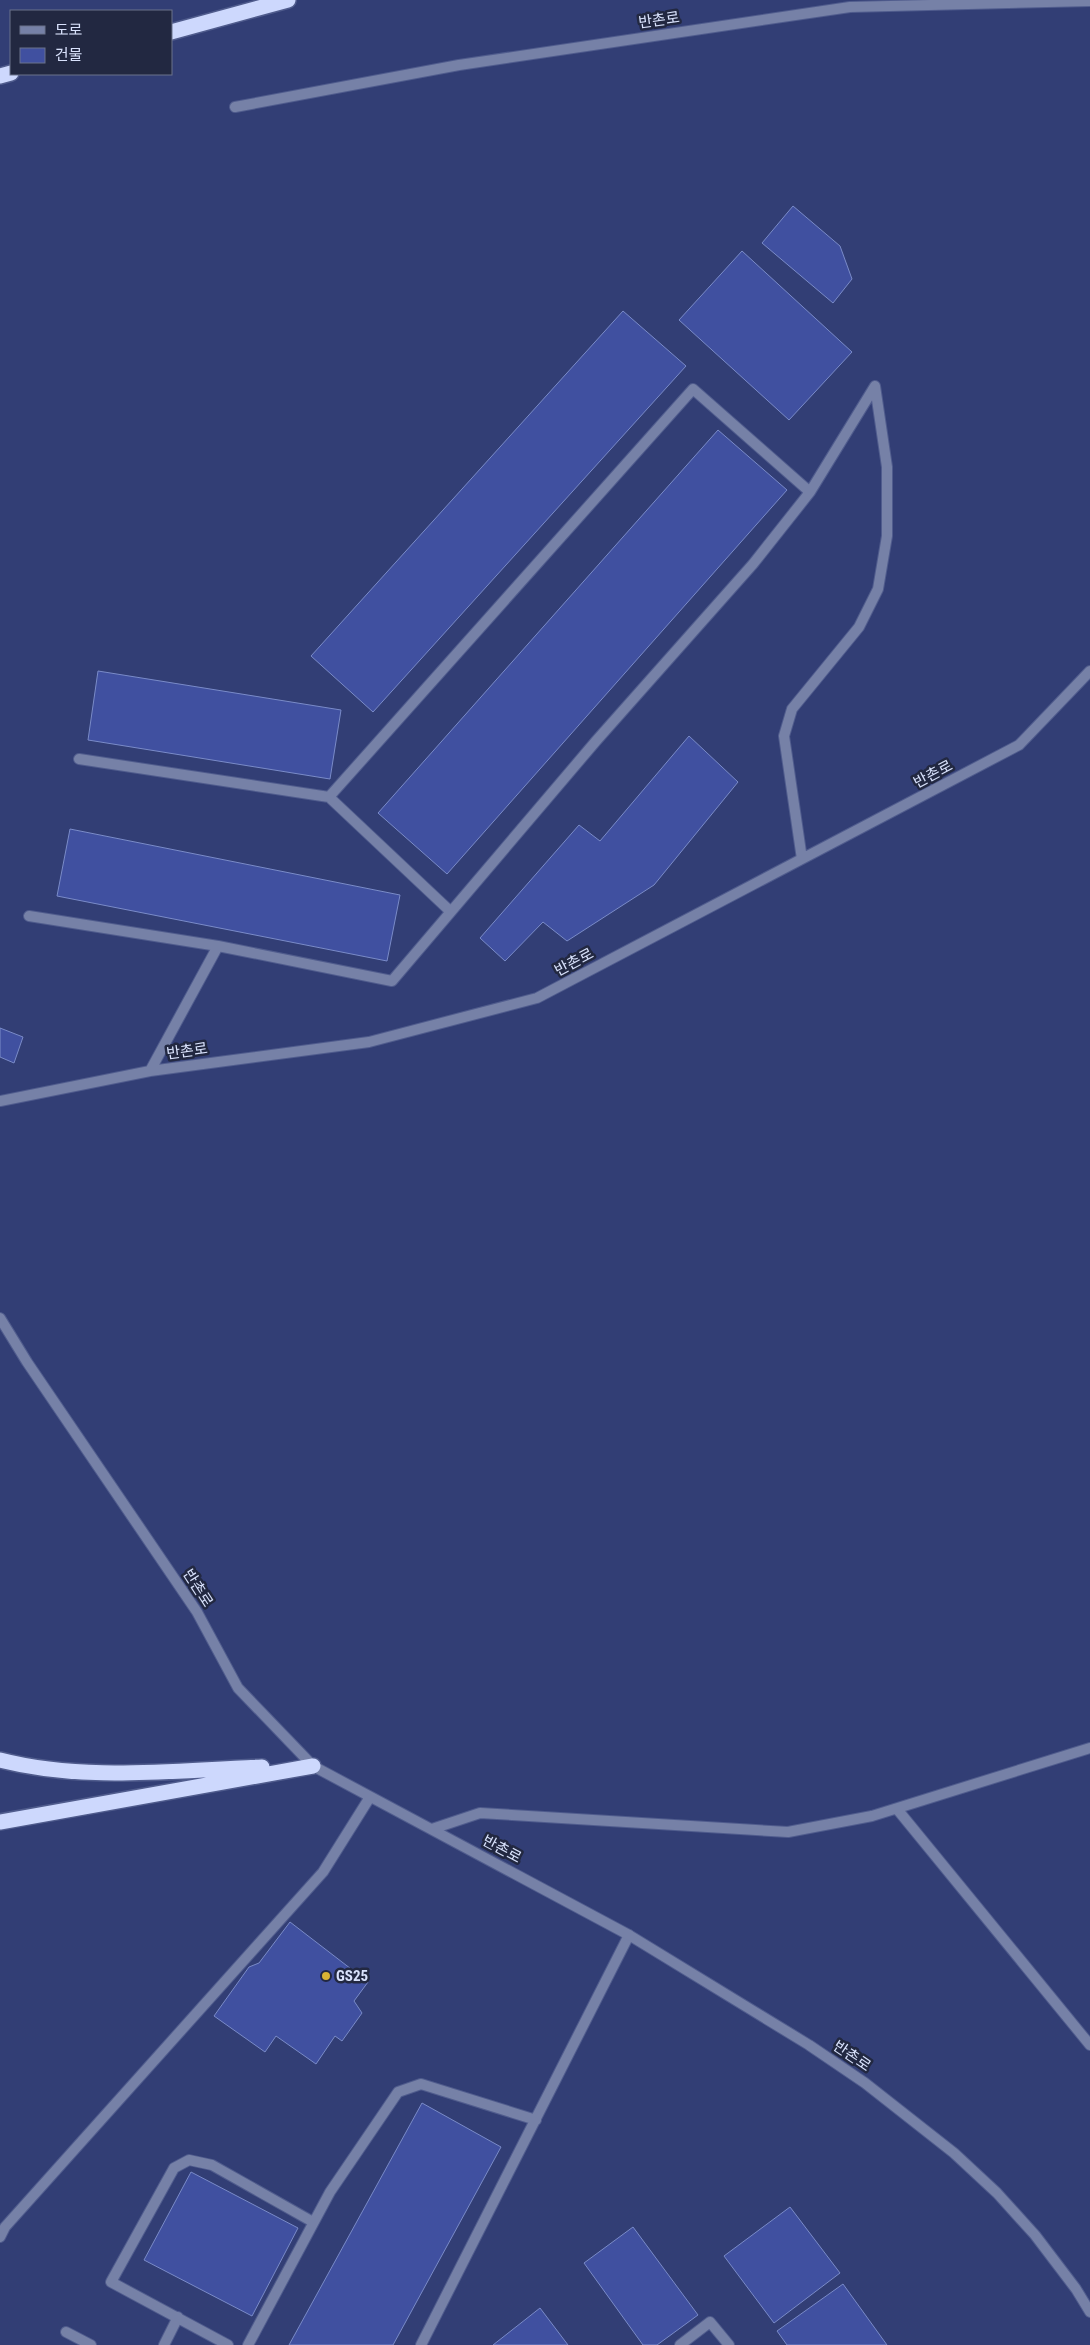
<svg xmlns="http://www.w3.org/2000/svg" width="1090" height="2345" viewBox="0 0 1090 2345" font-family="'Roboto Condensed','Noto Sans KR',sans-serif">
  <rect width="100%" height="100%" fill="#323e75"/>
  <!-- building -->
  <path fill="#4050a0" stroke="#7a8bc8" d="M793,206l47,40 12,33 -19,24 -71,-60z
    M742,251l110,101 -63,68 -110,-100z
    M623,311l63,55 -313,346 -62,-56z
    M718,430l69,60 -340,384 -69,-61z
    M98,671l243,39 -11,69 -242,-39z
    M689,736l49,46 -84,103 -87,56 -24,-19 -38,39 -25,-23 99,-113 21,16z
    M70,829l330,66 -13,66 -330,-65z
    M0,1028l23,9 -9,26 -14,-6z
    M290,1922l78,60 -14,19 8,12 -20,28 -7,-5 -19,28 -40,-28 -11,16 -51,-36 35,-49 10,-4z
    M422,2103l79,44 -108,198h-104z
    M191,2172l107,56 -46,88 -108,-56z
    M790,2207l50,66 -66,50 -50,-67z
    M633,2227l65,88 -41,30h-14l-59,-82z
    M843,2284l44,61h-100l-10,-14z
    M540,2308l28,37h-75z"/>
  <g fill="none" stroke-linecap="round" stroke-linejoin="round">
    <!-- lane casing -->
    <g stroke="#505c8d" stroke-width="12">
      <path id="lane" d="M66,2332l25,13
        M164,2345l14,-28
        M228,2345l-117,-63 63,-114 15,-8 23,5 101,57
        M248,2345l82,-153 68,-100 23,-8 115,36
        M421,2345l208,-410
        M680,2345l30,-23 19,23"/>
    </g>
    <!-- street casing -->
    <g stroke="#505c8d" stroke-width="12">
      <path id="street" d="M235,107l224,-42 391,-58 240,-6
        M329,797l121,114
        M802,859l-18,-123 8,-27 67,-82 19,-38 9,-53v-69l-12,-81 -65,106
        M29,916l189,30 174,35 204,-240 157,-177 57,-72 -117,-103 -364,408 -250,-38
        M150,1071l68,-125
        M0,1101l150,-30 219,-29 168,-44 482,-253 71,-74
        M0,1318l27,44 170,250 41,76 75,78 316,169 180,110 56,38 89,70 43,40 38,42 41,54 14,23
        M897,1809l193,236
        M432,1829l48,-16 308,19 84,-16 218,-68
        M0,2237l5,-10 318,-355 47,-75"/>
    </g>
    <!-- highway casing -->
    <g stroke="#505c8d" stroke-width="18">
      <path id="highway" d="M171,32l117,-32
        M0,76l11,-3
        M0,1760c85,22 175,10 262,7
        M0,1822l313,-56"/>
    </g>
    <!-- lane -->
    <use href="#lane" stroke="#7681a7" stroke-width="10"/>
    <!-- street -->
    <use href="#street" stroke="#7681a7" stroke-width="10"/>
    <!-- highway -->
    <use href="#highway" stroke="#cdd8fd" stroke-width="15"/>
  </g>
  <!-- markers -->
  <circle fill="#d9b334" stroke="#222841" stroke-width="2" cx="326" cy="1976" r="5"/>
  <g text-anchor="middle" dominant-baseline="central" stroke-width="5" stroke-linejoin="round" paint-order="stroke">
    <!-- street labels -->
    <g font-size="15" fill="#d9e2fc" stroke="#222841">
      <text transform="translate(659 20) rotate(-8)">반촌로</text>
      <text transform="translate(933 774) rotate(-28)">반촌로</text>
      <text transform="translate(574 962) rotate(-28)">반촌로</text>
      <text transform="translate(187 1051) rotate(-8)">반촌로</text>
      <text transform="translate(198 1588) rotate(57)">반촌로</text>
      <text transform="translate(502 1849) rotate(28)">반촌로</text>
      <text transform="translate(852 2056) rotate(34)">반촌로</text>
    </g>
    <!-- poi labels -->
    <g font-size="15" font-weight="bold" fill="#d9e2fc" stroke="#222841" text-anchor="start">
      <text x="336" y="1976">GS25</text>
    </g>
  </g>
  <!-- legend -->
  <rect x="10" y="10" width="162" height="65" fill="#222841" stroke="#6b728c"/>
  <rect x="20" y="26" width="25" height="8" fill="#7681a7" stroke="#6b728c"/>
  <text x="55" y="35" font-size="15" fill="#d9e2fc">도로</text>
  <rect x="20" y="48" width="25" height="15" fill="#4050a0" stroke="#6b728c"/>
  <text x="55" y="60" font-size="15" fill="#d9e2fc">건물</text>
</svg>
